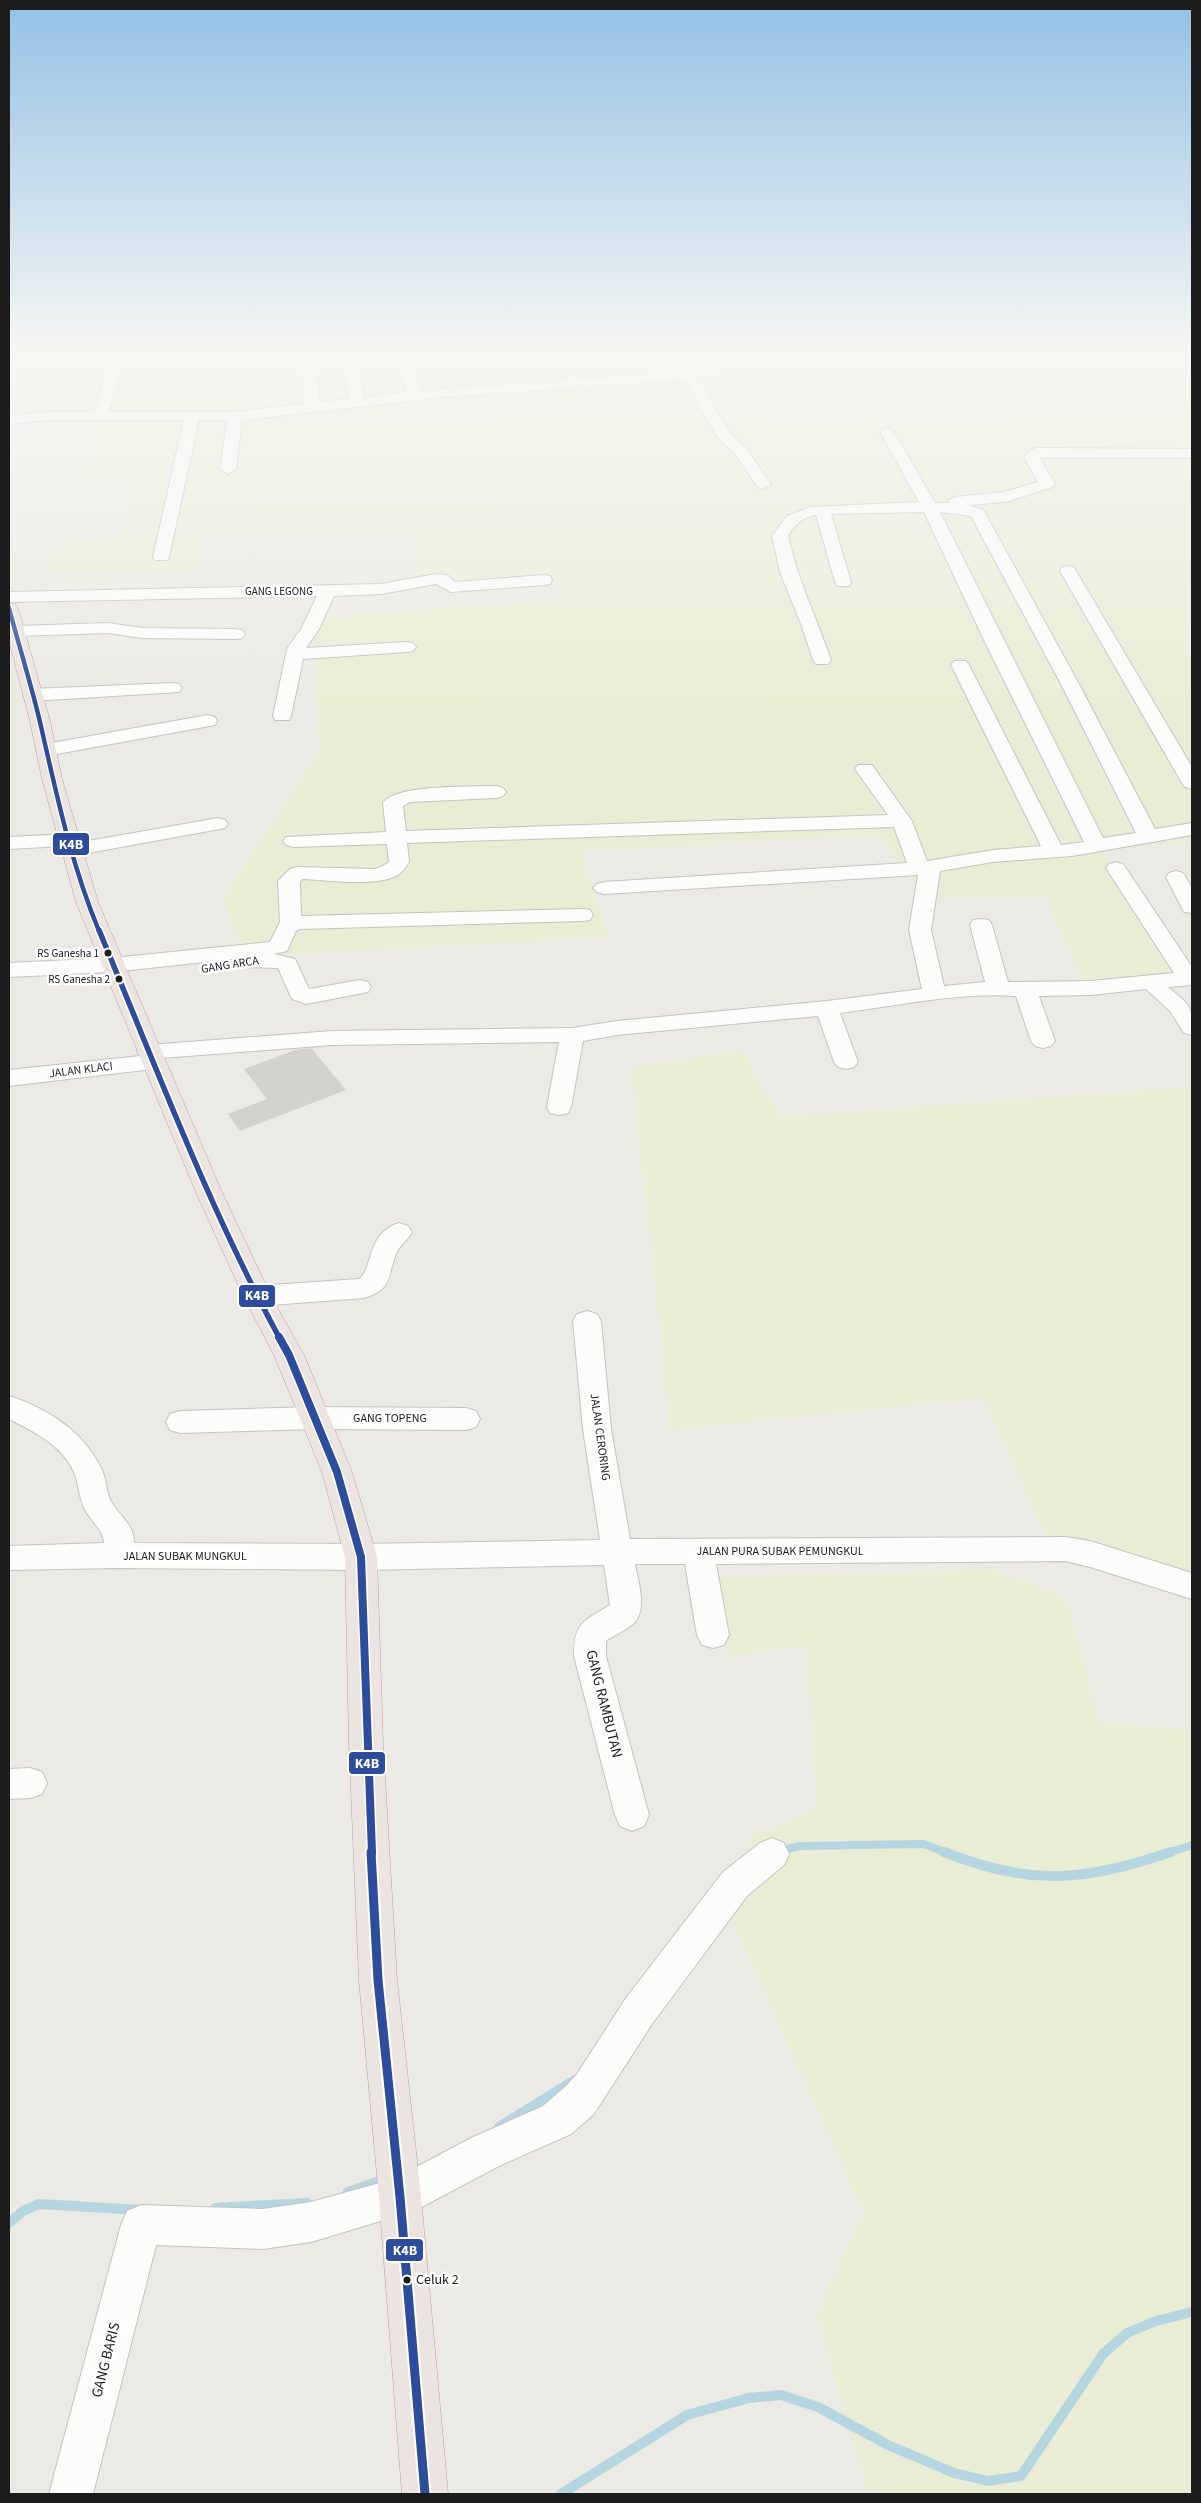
<svg xmlns="http://www.w3.org/2000/svg" width="1201" height="2503" viewBox="0 0 1201 2503" font-family="'Source Sans 3',sans-serif">
  <rect width="100%" height="100%" fill="#ebeae4"/>
  <!-- farmland -->
  <path fill="#eaedd6" d="M54,353h1138v490l-92,5 90,131 -105,9 -41,-91 -116,2 -52,-65 -295,18 28,85 -366,20 -20,-58 96,-149 -4,-132 246,-19 -3,-22 -146,6 4,-47 -209,-1 -15,38h-144l-4,-25 79,-14 9,-51 -49,-3 24,-84 -74,3z
    M743,1050l37,67 412,-30v506l-138,-38 -72,-157 -312,32 -39,-363z
    M997,1570l70,28 33,124 92,8v764h-325l-51,-181 47,-100 -134,-299 23,-78 65,-28 -11,-162 -76,11 -21,-80z"/>
  <g fill="none" stroke-linecap="round" stroke-linejoin="round">
    <!-- stream-far1 -->
    <path stroke="#b5d5e0" stroke-width="8" d="M778,1851l22,-5 124,-2 23,9
      M1168,1853l24,-8"/>
    <!-- stream -->
    <path stroke="#b5d5e0" stroke-width="10" d="M944,1852c87,35 141,29 227,0
      M499,2127l76,-47
      M348,2192l37,-13
      M215,2208l92,-5
      M9,2223l14,-12 16,-7 101,6
      M561,2494l126,-79 62,-17 32,-3 37,12 70,38 66,28 34,8 33,-5 82,-122 24,-21 29,-12 36,-9"/>
  </g>
  <!-- building -->
  <path fill="#d3d1cd" d="M311,1048l35,42 -106,41 -12,-17 39,-15 -23,-30 51,-19z"/>
  <g fill="none" stroke-linecap="round" stroke-linejoin="round">
    <!-- minor casing -->
    <g stroke="#c3c3c0" stroke-width="2">
      <path id="minor" d="M140,353h14l-6,11 -5,1 -7,-4z
        M345,353h14l4,45 44,-6 -12,-39h14l12,38 267,-20 21,-3 2,-2 -4,-13h14l4,14c-7,9 -17,9 -28,11l34,57 15,13 25,36 -8,5 -5,-2 -23,-33 -17,-16 -34,-58 -240,17 -202,23 -6,49 -8,5 -8,-5 7,-49h-28l-30,137 -2,3h-12l-2,-3 31,-137h-135l-40,4v-8l40,-4h45l15,-48 7,-4 7,4 -14,48h126l70,-8 -5,-43 7,-4 7,4 5,41 30,-3z
        M887,428l7,4 41,71h14l1,-4 6,-2 48,-5 34,-10 -14,-25 7,-7 5,-2 156,1v9h-152l15,26 -3,3 -46,15 -37,3 14,5 2,3 95,173 75,143 37,-6v12l-120,21 -79,6 -53,9 -9,59 13,56 41,-4 -15,-57 3,-5 8,-1 8,1 3,5 16,57 83,-1 83,-8 -68,-105 3,-4 7,-2 7,2 69,103v18l-24,2c23,20 24,16 24,48l-8,-2 -14,-22 -24,-22 -55,6 -52,1 16,45 -4,5 -8,2 -8,-2 -4,-5 -15,-45c-58,-4 -119,10 -176,17l18,49 -4,5 -8,2 -8,-2 -4,-5 -16,-46 -201,19 -34,6 -12,66 -3,6 -9,2 -9,-2 -3,-6 12,-65 -227,3 -170,13 3,4 -4,5 -8,2 -144,17v-16l131,-14 -3,-4 4,-5 8,-2 183,-14 240,-3 45,-7 210,-20 95,-12 -13,-59 9,-55 -314,19 -7,-2 -4,-4 4,-4 7,-2 303,-19 -13,-36 -487,16 2,19c-3,5 -7,11 -13,14 -23,11 -68,4 -94,3l-2,3 1,34 281,-7 8,1 3,5 -3,5 -8,1 -282,8 -4,2 -9,20 -13,3 21,5 14,30 51,-9 8,2 3,5 -3,5 -62,12 -14,-5 -14,-31 -36,-1 -3,-5 3,-4 -130,14 -103,5v-14l103,-5 158,-16 10,-20 -2,-41 12,-12 7,-2 77,2 7,-2 8,-5 -2,-18 -94,3 -7,-2 -3,-4 3,-4 100,-5 -3,-29c13,-19 89,-16 113,-17l7,2 3,4 -3,4 -7,2 -86,4 -7,4 3,25 482,-16 -33,-46 3,-4h14l40,56 15,40 66,-11 48,-4 -90,-181 3,-4h12l3,4 92,180 23,-3 -100,-202 -60,-128 -93,2 20,68 -2,4h-12l-2,-4 -19,-67c-13,2 -22,10 -28,21 10,44 28,81 43,124l-3,4h-12l-3,-4 -12,-36 -21,-52 -8,-36 15,-20 23,-9 109,-5 -39,-70zM940,512l31,4 91,170 74,147 -33,5z
        M1068,566l6,1 2,4 116,196v22l-7,-2 -3,-4 -122,-212 2,-4z
        M436,574l11,1 8,7 89,-7 6,1 2,4 -2,4 -6,1 -93,7 -15,-8 -55,10 -47,2 -15,33 -13,19 101,-6 6,1 3,4 -3,4 -6,1 -104,7 -12,57 -2,4h-14l-2,-4 14,-67 14,-20 16,-33 -308,6v-10l372,-8z
        M108,623l34,5 94,1 6,1 3,4 -3,4 -6,1 -94,-1 -34,-5 -92,3 -7,-3 1,-6 6,-1z
        M173,683l6,1 3,4 -3,4 -147,9 -7,-2 -2,-4 2,-4 7,-2z
        M208,715l7,2 2,4 -2,4 -169,31 -7,-2 -3,-4 3,-4 7,-2z
        M218,818l7,2 3,4 -3,4 -153,28 -7,-2 -3,-4 2,-4 -55,3v-12l60,-3 7,2 3,4 -2,3z
        M1176,871l7,2 9,15v25l-8,-1 -18,-35 3,-4z
        M399,1223l9,3 4,6c-4,8 -13,14 -16,22 -9,23 -3,35 -32,44l-107,8 -10,-3 -3,-7 3,-7 10,-3 102,-7c15,-11 7,-46 40,-56z
        M587,1311l10,3 4,7 10,108 19,110 435,-2 25,4 102,32v26l-102,-32 -25,-6 -349,3 13,71 -5,10 -11,3 -11,-3 -5,-10 -12,-71h-50c3,17 12,43 0,58 -6,7 -21,13 -29,19v15l43,159 -5,11 -12,5 -12,-5 -5,-11 -41,-159c0,-34 9,-34 36,-51l-6,-40 -243,5 -244,-2 -108,2v-24l95,-3c0,-12 -13,-22 -19,-33 -6,-12 -6,-25 -11,-38 -11,-26 -41,-41 -65,-53v-23c40,13 75,36 93,74 5,11 4,24 10,33 9,15 22,21 22,40l227,1 239,-4 -17,-111 -10,-108 4,-7z
        M314,1407l152,1 10,3 4,8 -4,8 -10,3 -152,-1 -134,4 -10,-3 -4,-8 4,-8 10,-3z
        M30,1768l12,4 5,11 -5,11 -12,4 -21,1v-30z
        M772,1838l12,5 5,11 -5,11 -37,31 -95,128 -49,76 -10,15 -22,19 -72,32 -85,45 -103,31 -48,7 -107,-4 -63,249h-44l72,-269 6,-14 14,-6 122,4 48,-7 83,-23 77,-41 72,-32 22,-19 12,-13 49,-76 97,-126 37,-29z"/>
    </g>
    <!-- trunk casing -->
    <g stroke="#c19ba3" stroke-width="1">
      <path id="trunk" d="M9,603l6,1 3,4 32,113 12,58 36,123 123,288 50,106 33,59 48,117 25,85 6,187 14,236 24,217 27,297h-46l-23,-297 -20,-217 -10,-236 -4,-187 -23,-85 -48,-117 -31,-59 -48,-106 -119,-288 -34,-123 -12,-58 -21,-80z"/>
    </g>
    <!-- minor -->
    <use href="#minor" fill="#fcfcfb" fill-rule="evenodd"/>
    <!-- trunk -->
    <use href="#trunk" fill="#ece4e0" fill-rule="evenodd"/>
    <!-- bus-1-far3 casing -->
    <g stroke="#fff" stroke-width="7">
      <path id="bus-1-far3" d="M9,608c10,38 22,76 31,114 16,70 31,142 59,209"/>
    </g>
    <!-- bus-1-far2 casing -->
    <g stroke="#fff" stroke-width="9">
      <path id="bus-1-far2" d="M99,930c57,137 110,278 181,409"/>
    </g>
    <!-- bus-1-far1 casing -->
    <g stroke="#fff" stroke-width="11">
      <path id="bus-1-far1" d="M279,1337l10,18 48,117 24,85 11,296"/>
    </g>
    <!-- bus-1 casing -->
    <g stroke="#fff" stroke-width="13">
      <path id="bus-1" d="M371,1852l7,128 22,217 25,297"/>
    </g>
    <!-- bus-1-far3 -->
    <use href="#bus-1-far3" stroke="#2d4c9c" stroke-width="4.5"/>
    <!-- bus-1-far2 -->
    <use href="#bus-1-far2" stroke="#2d4c9c" stroke-width="5.5"/>
    <!-- bus-1-far1 -->
    <use href="#bus-1-far1" stroke="#2d4c9c" stroke-width="8"/>
    <!-- bus-1 -->
    <use href="#bus-1" stroke="#2d4c9c" stroke-width="9"/>
  </g>
  <!-- sky -->
  <linearGradient id="sky" x2="0" y2="1"><stop stop-color="#93c1e5"/><stop offset="0.5" stop-color="#f6f6f3"/><stop offset="1" stop-color="#f6f6f3" stop-opacity="0"/></linearGradient>
  <rect width="1201" height="703" fill="url(#sky)"/>
  <!-- markers -->
  <g fill="#1c1c1c" stroke="#fff" stroke-width="2">
    <circle cx="108" cy="953" r="4.5"/>
    <circle cx="119" cy="979" r="4.5"/>
    <circle cx="407" cy="2280" r="4.5"/>
  </g>
  <g text-anchor="middle" dominant-baseline="central" stroke-width="5" stroke-linejoin="round" paint-order="stroke">
    <!-- far-street labels -->
    <g font-size="11" fill="#1c1c1c" stroke="#fff">
      <text x="279" y="591">GANG LEGONG</text>
    </g>
    <!-- bus labels -->
    <g font-size="11" fill="#1c1c1c" stroke="#fff" text-anchor="end">
      <text x="99" y="953">RS Ganesha 1</text>
      <text x="110" y="979">RS Ganesha 2</text>
    </g>
    <!-- street labels -->
    <g font-size="12" fill="#1c1c1c" stroke="#fff">
      <text transform="translate(230 965) rotate(-9)">GANG ARCA</text>
      <text transform="translate(81 1070) rotate(-7)">JALAN KLACI</text>
      <text x="390" y="1418">GANG TOPENG</text>
      <text transform="translate(600 1437) rotate(82)">JALAN CERORING</text>
      <text x="780" y="1551">JALAN PURA SUBAK PEMUNGKUL</text>
      <text x="185" y="1556">JALAN SUBAK MUNGKUL</text>
    </g>
    <!-- near-bus labels -->
    <g font-size="14" fill="#1c1c1c" stroke="#fff" text-anchor="start">
      <text x="416" y="2280">Celuk 2</text>
    </g>
    <!-- near-street labels -->
    <g font-size="15" fill="#1c1c1c" stroke="#fff">
      <text transform="translate(604 1704) rotate(76)">GANG RAMBUTAN</text>
      <text transform="translate(106 2360) rotate(-76)">GANG BARIS</text>
    </g>
  </g>
  <g stroke="#fff" stroke-width="2">
    <rect x="52" y="832" width="38" height="24" rx="5" fill="#2d4c9c"/>
    <rect x="238" y="1284" width="38" height="24" rx="5" fill="#2d4c9c"/>
    <rect x="348" y="1751" width="38" height="24" rx="5" fill="#2d4c9c"/>
    <rect x="385" y="2238" width="39" height="24" rx="5" fill="#2d4c9c"/>
  </g>
  <g font-size="14" text-anchor="middle" font-weight="bold" fill="#fff">
    <text x="71" y="849">K4B</text>
    <text x="257" y="1300">K4B</text>
    <text x="367" y="1768">K4B</text>
    <text x="405" y="2255">K4B</text>
  </g>
  <!-- border -->
  <rect width="1201" height="2503" fill="none" stroke="#1c1c1c" stroke-width="20"/>
</svg>
